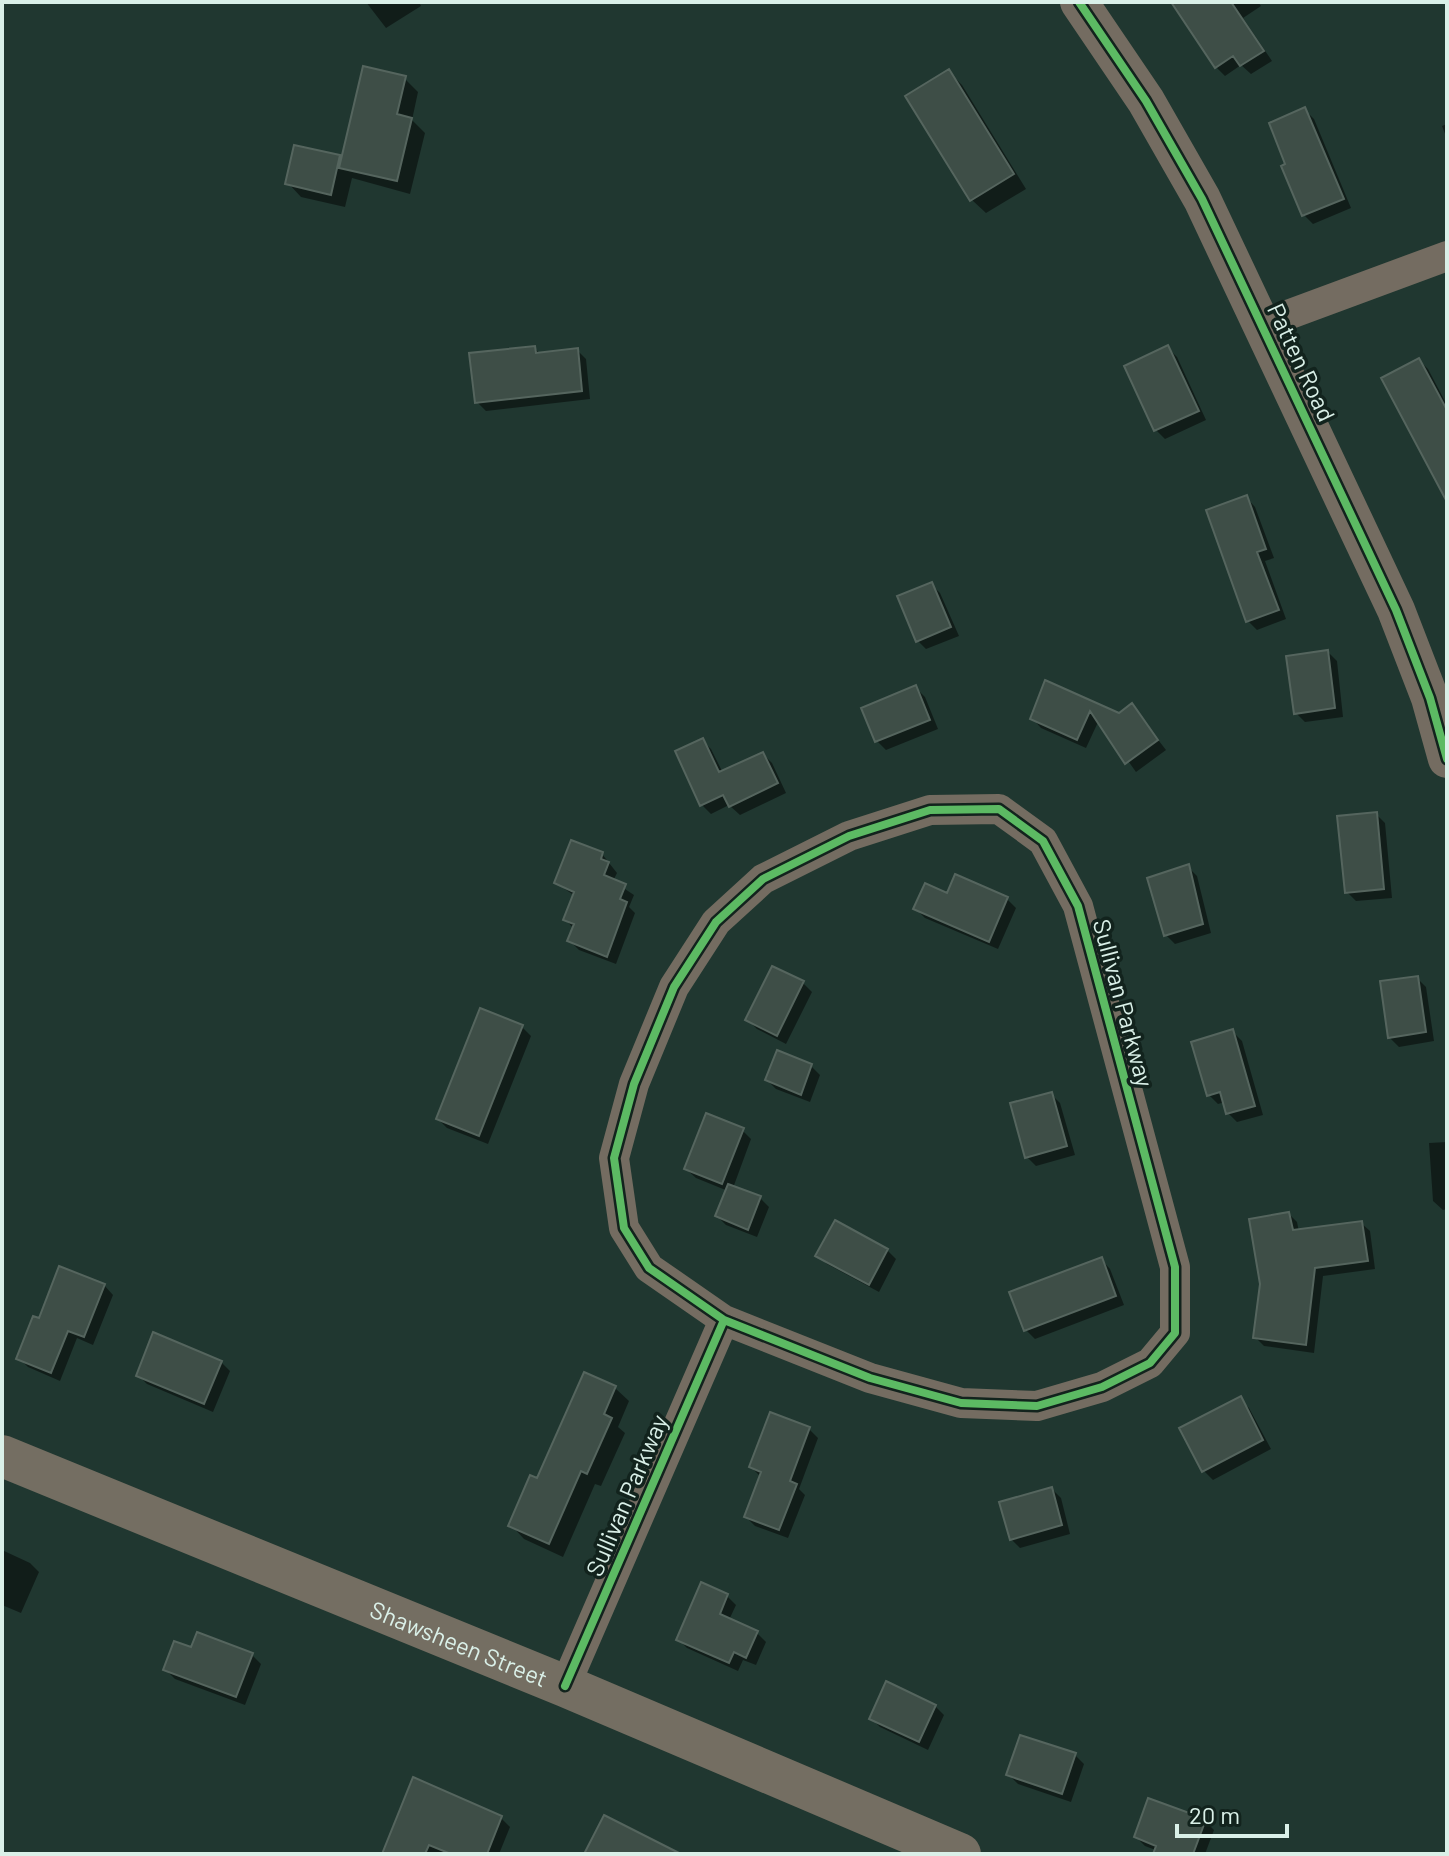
<svg xmlns="http://www.w3.org/2000/svg" width="1449" height="1856" viewBox="0 0 1449 1856" font-family="Barlow,sans-serif">
  <rect width="100%" height="100%" fill="#203730"/>
  <!-- shadow -->
  <path fill="#0007" d="M366,2h53l2,4 -35,22z
    M1194,2h64l3,4 -18,12 29,43 -21,13 -10,-9 -16,11 -9,-9z
    M948,71l14,14 64,104 -40,24 -14,-13z
    M404,78l14,14 -6,28 13,13 -15,61 -58,-16 -7,29 -44,-10 -13,-14 51,-26 4,4z
    M1305,110l9,9 37,89 -38,16 -9,-9z
    M1447,124v15l-5,-13z
    M534,348l7,6 36,-4 9,9 4,40 -104,12 -9,-9z
    M1168,348l9,9 29,63 -41,19 -9,-9 -30,-63z
    M1419,360l9,9 19,36v32z
    M1246,497l9,10 19,51 -9,3 21,58 -29,11 -9,-9z
    M931,584l9,9 19,43 -33,13 -9,-9z
    M1328,652l9,9 6,56 -38,5 -9,-9z
    M1046,683l73,32 13,-9 34,44 -30,22 -37,-52 -13,28 -45,-20 -9,-10z
    M916,688l9,9 13,32 -52,21 -9,-9z
    M702,740l9,9 12,24 40,-19 9,9 14,30 -46,22 -11,-10 -18,9 -9,-9z
    M1376,814l9,9 7,75 -36,3 -9,-9z
    M602,854l15,19 -4,8 21,14 -5,12 6,6 -19,51 -37,-14 -9,-9 4,-12 -9,-10 10,-23 -19,-13z
    M1188,867l9,9 14,57 -36,11 -9,-9z
    M948,896l59,3 9,9 -18,41 -73,-31 -9,-9z
    M1417,978l9,9 8,54 -35,6 -9,-9z
    M803,983l9,9 -26,52 -29,-15 -9,-9z
    M522,1027l9,9 -43,108 -41,-16 -9,-9z
    M1232,1031l10,10 21,74 -26,7 -9,-9 -3,-11 -7,2 -9,-9z
    M811,1066l9,9 -10,27 -34,-13 -9,-9z
    M1051,1094l9,9 15,52 -39,11 -9,-9z
    M742,1130l9,9 -18,49 27,10 9,9 -12,30 -31,-12 -9,-9 11,-25 -32,-13 -10,-9z
    M1447,1142v67l-4,1 -10,-9 -4,-58z
    M1289,1214l8,8 2,10 62,-9 9,8 5,38 -52,7 -9,77 -50,-7 -8,-8z
    M887,1250l9,9 -17,33 -52,-28 -9,-9z
    M1101,1259l9,10 14,36 -89,34 -9,-9z
    M104,1285l9,10 -20,50 -16,-7 -17,43 -32,-14 -9,-9 21,-37z
    M221,1362l9,9 -17,41 -66,-28 -9,-9z
    M615,1388l14,13 -11,26 7,6 -24,53 -6,-2 -32,73 -39,-18 -13,-14 27,-45z
    M1240,1399l9,9 22,41 -58,31 -9,-9 -22,-42z
    M809,1429l9,9 -19,51 6,6 -17,43 -33,-12 -9,-9 14,-41 -9,-9z
    M1052,1489l9,9 9,36 -50,14 -9,-9z
    M2,1550l28,13 9,9 -18,41 -19,-8z
    M727,1596l9,9 -7,15 28,13 9,9 -10,23 -13,-5 -5,11 -51,-23 -9,-9z
    M192,1650l60,5 9,9 -16,41 -70,-26 -9,-9z
    M935,1706l9,9 -16,35 -48,-23 -9,-9z
    M1075,1755l9,9 -13,38 -53,-18 -9,-9z
    M501,1818l9,9 -11,27h-106z
    M1205,1821l9,9 -9,24h-39l-21,-8 -9,-9z"/>
  <!-- building -->
  <path fill="#3e4e47" stroke="#55655e" stroke-width="2" d="M1171,2h60l33,49 -24,15 -7,-10 -18,12z
    M363,66l43,10 -9,38 15,4 -15,63 -58,-13z
    M949,69l65,105 -44,27 -65,-105z
    M1305,107l39,92 -42,17 -21,-50 4,-2 -16,-41z
    M294,145l46,10 -9,40 -46,-11z
    M1168,345l31,66 -45,20 -30,-65z
    M535,346l1,7 42,-5 4,43 -107,12 -6,-50z
    M1419,358l28,52v92l-66,-124z
    M1247,495l19,54 -9,3 22,58 -33,12 -40,-112z
    M932,582l19,45 -35,15 -19,-46z
    M1328,650l7,58 -41,6 -8,-58z
    M1045,680l74,33 13,-10 26,37 -33,24 -35,-53 -13,29 -47,-21z
    M916,685l14,35 -55,22 -14,-34z
    M703,738l16,34 44,-20 15,31 -49,24 -6,-12 -23,11 -25,-55z
    M1377,812l7,77 -39,4 -8,-77z
    M571,840l32,12 -2,7 8,3 -5,13 22,9 -6,15 7,3 -20,55 -40,-16 7,-17 -11,-4 11,-28 -20,-9z
    M1189,864l14,60 -39,12 -17,-58z
    M955,874l53,23 -19,45 -76,-33 12,-26 22,10z
    M772,966l32,15 -27,55 -32,-16z
    M1418,976l8,56 -38,6 -8,-57z
    M480,1008l43,17 -44,111 -43,-17z
    M1233,1029l22,77 -29,8 -6,-22 -13,4 -16,-54z
    M777,1050l35,14 -11,31 -36,-15z
    M1052,1092l15,54 -42,12 -15,-55z
    M706,1113l38,15 -22,56 -38,-15z
    M728,1184l33,12 -13,34 -33,-14z
    M1289,1212l4,18 69,-9 6,40 -53,7 -9,77 -53,-7 7,-54 -11,-65z
    M835,1220l53,29 -19,36 -54,-29z
    M1102,1257l14,39 -92,35 -15,-39z
    M59,1266l46,18 -21,53 -16,-6 -17,42 -35,-14 17,-43 6,2z
    M153,1332l69,29 -18,43 -68,-28z
    M584,1372l32,14 -12,28 8,4 -25,56 -6,-3 -32,73 -41,-18 22,-51 7,3z
    M1241,1396l22,44 -61,32 -23,-44z
    M770,1412l40,15 -20,54 7,3 -18,46 -35,-13 17,-45 -12,-5z
    M1052,1487l10,38 -52,15 -11,-38z
    M701,1582l27,12 -8,20 38,17 -12,27 -12,-6 -5,11 -53,-23z
    M197,1632l56,21 -17,44 -73,-27 11,-29 17,6z
    M886,1681l50,24 -17,37 -50,-23z
    M1020,1735l56,18 -14,41 -56,-19z
    M413,1777l89,39 -15,38h-36l-22,-9 -4,9h-43z
    M1148,1798l58,21 -13,35h-40l3,-8 -22,-9z
    M604,1815l77,39h-97z"/>
  <g fill="none" stroke-linecap="round" stroke-linejoin="round">
    <!-- minor -->
    <path stroke="#746c61" stroke-width="30" d="M1263,324l184,-68
      M565,1686l159,-366 -75,-52 -25,-40 -10,-70 20,-74 40,-97 42,-65 47,-43 86,-43 81,-26 69,-1 44,32 35,65 97,361v66l-25,30 -48,24 -65,19 -76,-3 -91,-25 -146,-58"/>
    <!-- tertiary -->
    <path stroke="#746c61" stroke-width="38" d="M1079,2l67,99 56,98 194,411 34,88 17,61"/>
    <!-- secondary -->
    <path stroke="#746e62" stroke-width="42" id="s1" d="M2,1456l563,230 395,168"/>
    <!-- cycleway casing -->
    <g stroke="#12231d" stroke-width="13">
      <path id="cycleway" d="M1079,2l67,99 56,98 194,411 34,88 17,61
        M565,1686l159,-366 -75,-52 -25,-40 -10,-70 20,-74 40,-97 42,-65 47,-43 86,-43 81,-26 69,-1 44,32 35,65 97,361v66l-25,30 -48,24 -65,19 -76,-3 -91,-25 -146,-58"/>
    </g>
    <!-- cycleway -->
    <use href="#cycleway" stroke="#5cba63" stroke-width="8"/>
  </g>
  <g text-anchor="middle" dominant-baseline="central" stroke-width="7" stroke-linejoin="round" paint-order="stroke">
    <!-- street labels -->
    <g font-size="24" fill="#daf0e8" stroke="#12231d">
      <text transform="translate(1302 362) rotate(65)">Patten Road</text>
      <text transform="translate(1124 1003) rotate(75)">Sullivan Parkway</text>
      <text transform="translate(626 1495) rotate(-67)">Sullivan Parkway</text>
      <text stroke="none"><textPath href="#s1" startOffset="494">Shawsheen Street</textPath></text>
    </g>
  </g>
  <!-- border -->
  <rect width="1449" height="1856" fill="none" stroke="#daf0e8" stroke-width="8"/>
  <!-- scale -->
  <path d="M1177 1824v12h110v-12" fill="none" stroke="#daf0e8" stroke-width="4"/>
  <text x="1189" y="1824" font-size="24" fill="#daf0e8" stroke="#12231d" stroke-width="6" paint-order="stroke">20 m</text>
</svg>
